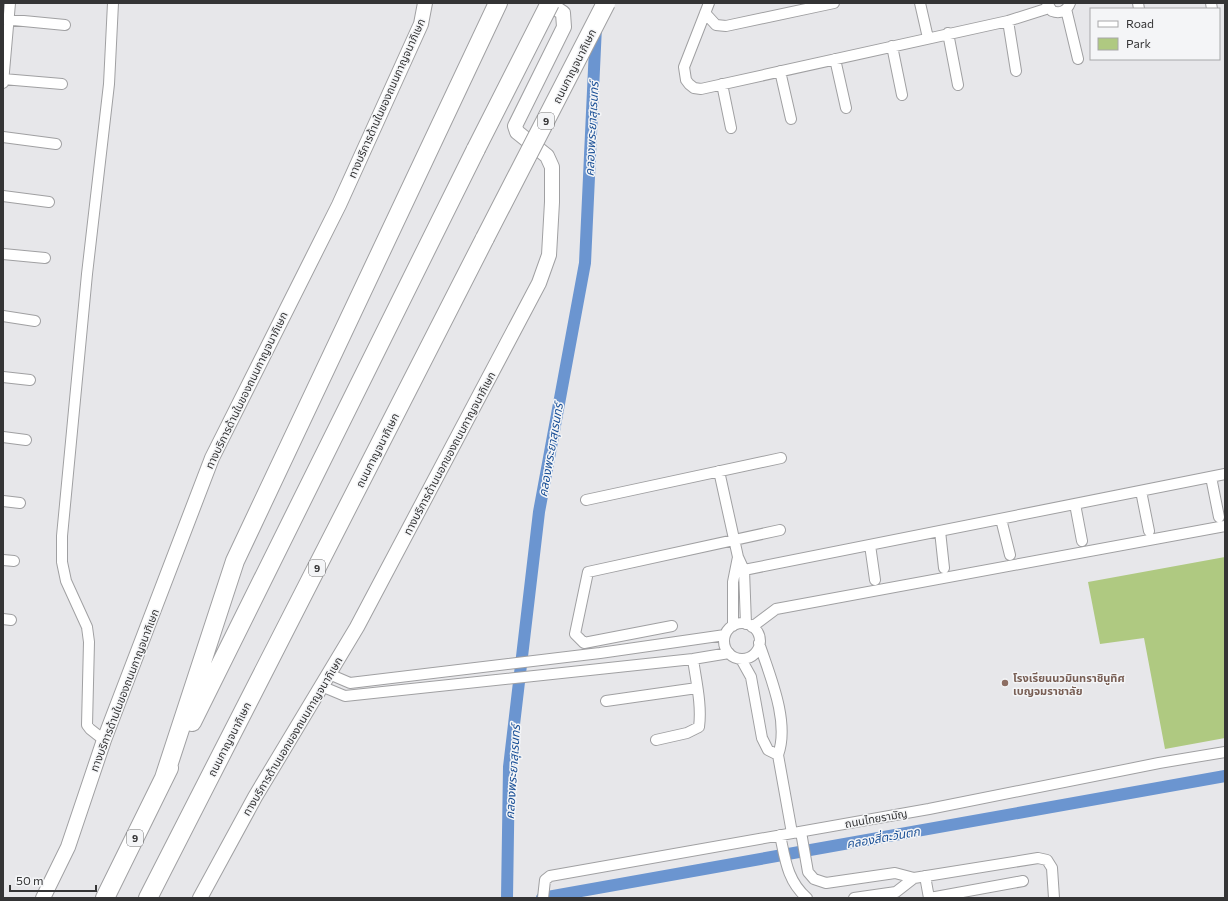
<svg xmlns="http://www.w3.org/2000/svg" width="1228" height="901" viewBox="0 0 1228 901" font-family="Commissioner,'Noto Sans Thai',sans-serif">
  <rect width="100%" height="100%" fill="#e7e7ea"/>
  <!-- green -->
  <path fill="#afc981" d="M1225,557v181l-60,11 -21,-111 -44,6 -12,-62z"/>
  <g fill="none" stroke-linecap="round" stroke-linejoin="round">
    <!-- canal -->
    <path stroke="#6b95d0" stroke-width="12" d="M507,898l2,-131 30,-255 46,-249 11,-237
      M542,898l683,-122"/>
    <!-- minor casing -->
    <g stroke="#a0a0a2" stroke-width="12">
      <path id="minor" d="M709,3l-25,64 2,13 3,4 5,4 7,1 307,-68 41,-13
        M920,3l8,35
        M1047,3l5,8c8,3 15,0 18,-8
        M1138,3l1,6
        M1211,3l1,6
        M1066,9l12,50
        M705,13l11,12 10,1 108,-23
        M3,19l62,6
        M1008,21l8,50
        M948,33l10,52
        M892,46l10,49
        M835,59l11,49
        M780,71l11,48
        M3,79l59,5
        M3,83l7,-80
        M722,84l9,44
        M3,137l53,7
        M3,196l46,6
        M3,254l42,4
        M3,316l32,5
        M3,377l27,3
        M3,437l23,3
        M719,471l19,86 6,13 2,54
        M1211,477l8,40
        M1141,491l8,40
        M586,500l195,-42
        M3,501l17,2
        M1075,504l7,37
        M1001,519l9,36
        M940,531l4,37
        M870,545l5,35
        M3,560l11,1
        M744,570l481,-96
        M3,619l8,1
        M724 641a18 18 0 1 1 36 0a18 18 0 1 1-36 0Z
        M672,626l-88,17 -9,-9 13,-62 192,-42
        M733,626v-44l5,-25
        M752,627l24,-18 449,-83
        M759,643c11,33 31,79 19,112l14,78
        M741,659l10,18 11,61 6,12 10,5
        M329,674l21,9 250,-30 125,-18
        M321,686l24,10 348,-37 36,-6
        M606,701l91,-13
        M104,740l-14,-11 -3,-4 2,-83 -2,-15 -21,-46 -4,-19v-26l25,-262 22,-190 4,-81
        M656,740l31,-7 12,-6c3,-22 -3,-46 -6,-68
        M801,832l7,40 6,7 12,4 69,-10 19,5 124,-20 9,2 5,8 2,30
        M780,835c5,23 7,46 27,63
        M925,876l4,22
        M543,898l2,-18 5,-4 379,-67 230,-46 66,-11
        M854,898l42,-6 18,-14
        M930,898l93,-17"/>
    </g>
    <!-- secondary casing -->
    <g stroke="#a0a0a2" stroke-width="16">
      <path id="secondary" d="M43,898l25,-51 36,-107 108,-282 127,-253 82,-181 4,-21
        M200,898l55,-101 102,-170 182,-344 10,-28 3,-53v-35l-5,-11 -30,-24 -2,-6 49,-99 -1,-14 -15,-10"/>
    </g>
    <!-- motorway casing -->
    <g stroke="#a0a0a2" stroke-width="20">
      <path id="motorway" d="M192,722l284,-573
        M164,778l71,-217 263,-558
        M105,898l64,-130
        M148,898l337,-660"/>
    </g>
    <!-- minor -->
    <use href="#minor" stroke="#fff" stroke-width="10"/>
    <!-- secondary -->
    <use href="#secondary" stroke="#fff" stroke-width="14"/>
    <!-- motorway -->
    <use href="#motorway" stroke="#fff" stroke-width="18"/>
    <!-- motorway-bridge casing -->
    <g stroke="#a0a0a2" stroke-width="20" stroke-linecap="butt">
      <path id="motorway-bridge" d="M476,149l74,-146
        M485,238l121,-235"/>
    </g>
    <!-- motorway-bridge -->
    <use href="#motorway-bridge" stroke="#fff" stroke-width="18"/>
  </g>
  <!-- markers -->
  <circle fill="#8d6e63" stroke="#f4f5f7" stroke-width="1.5" cx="1005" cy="683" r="4"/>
  <g text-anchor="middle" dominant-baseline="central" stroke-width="3" stroke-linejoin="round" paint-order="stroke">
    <!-- shield labels -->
    <g fill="#f4f5f7" stroke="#6e6e6f" stroke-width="1">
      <rect x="538" y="113" width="16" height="16" rx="3"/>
      <rect x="309" y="560" width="16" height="16" rx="3"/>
      <rect x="127" y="830" width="16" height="16" rx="3"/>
    </g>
    <g font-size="10" font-weight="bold" fill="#343435">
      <text x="546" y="121">9</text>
      <text x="317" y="568">9</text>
      <text x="135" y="838">9</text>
    </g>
    <!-- street labels -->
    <g font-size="11" fill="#343435" stroke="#f4f5f7">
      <text transform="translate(574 66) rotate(-63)">ถนนกาญจนาภิเษก</text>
      <text transform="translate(386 98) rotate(-66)">ทางบริการด้านในของถนนกาญจนาภิเษก</text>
      <text transform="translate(246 390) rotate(-64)">ทางบริการด้านในของถนนกาญจนาภิเษก</text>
      <text transform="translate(377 450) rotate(-63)">ถนนกาญจนาภิเษก</text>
      <text transform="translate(449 453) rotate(-62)">ทางบริการด้านนอกของถนนกาญจนาภิเษก</text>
      <text transform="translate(124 690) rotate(-69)">ทางบริการด้านในของถนนกาญจนาภิเษก</text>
      <text transform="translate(292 736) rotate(-59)">ทางบริการด้านนอกของถนนกาญจนาภิเษก</text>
      <text transform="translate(229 739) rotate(-63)">ถนนกาญจนาภิเษก</text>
      <text transform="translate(876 818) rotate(-10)">ถนนไทยรามัญ</text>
    </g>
    <!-- education labels -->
    <g font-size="11" font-weight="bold" fill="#785e54" stroke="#f4f5f7" text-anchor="start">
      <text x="1013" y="677">โรงเรียนนวมินทราชินูทิศ<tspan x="1013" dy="13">เบญจมราชาลัย</tspan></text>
    </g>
    <!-- water labels -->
    <g font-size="12" font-style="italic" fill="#194f96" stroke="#f4f5f7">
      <text transform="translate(591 129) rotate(-87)">คลองพระยาสุเรนทร์</text>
      <text transform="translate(550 450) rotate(-80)">คลองพระยาสุเรนทร์</text>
      <text transform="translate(512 772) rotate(-86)">คลองพระยาสุเรนทร์</text>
      <text transform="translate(883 837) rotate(-10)">คลองสี่ตะวันตก</text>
    </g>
  </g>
  <!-- border -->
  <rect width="1228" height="901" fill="none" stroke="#343435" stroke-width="8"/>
  <!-- legend -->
  <rect x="1090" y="8" width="130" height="52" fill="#f4f5f7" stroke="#a7a8a9"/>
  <rect x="1098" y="21" width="20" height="6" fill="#ffffff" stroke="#a7a8a9"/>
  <text x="1126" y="28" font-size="12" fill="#343435">Road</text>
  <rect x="1098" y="38" width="20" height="12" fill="#afc981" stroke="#a7a8a9"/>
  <text x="1126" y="48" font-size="12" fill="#343435">Park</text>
  <!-- scale -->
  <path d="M10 885v6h86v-6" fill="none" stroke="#343435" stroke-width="2"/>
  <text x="16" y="885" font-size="12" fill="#343435" stroke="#f4f5f7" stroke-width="3" paint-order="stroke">50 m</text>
</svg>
